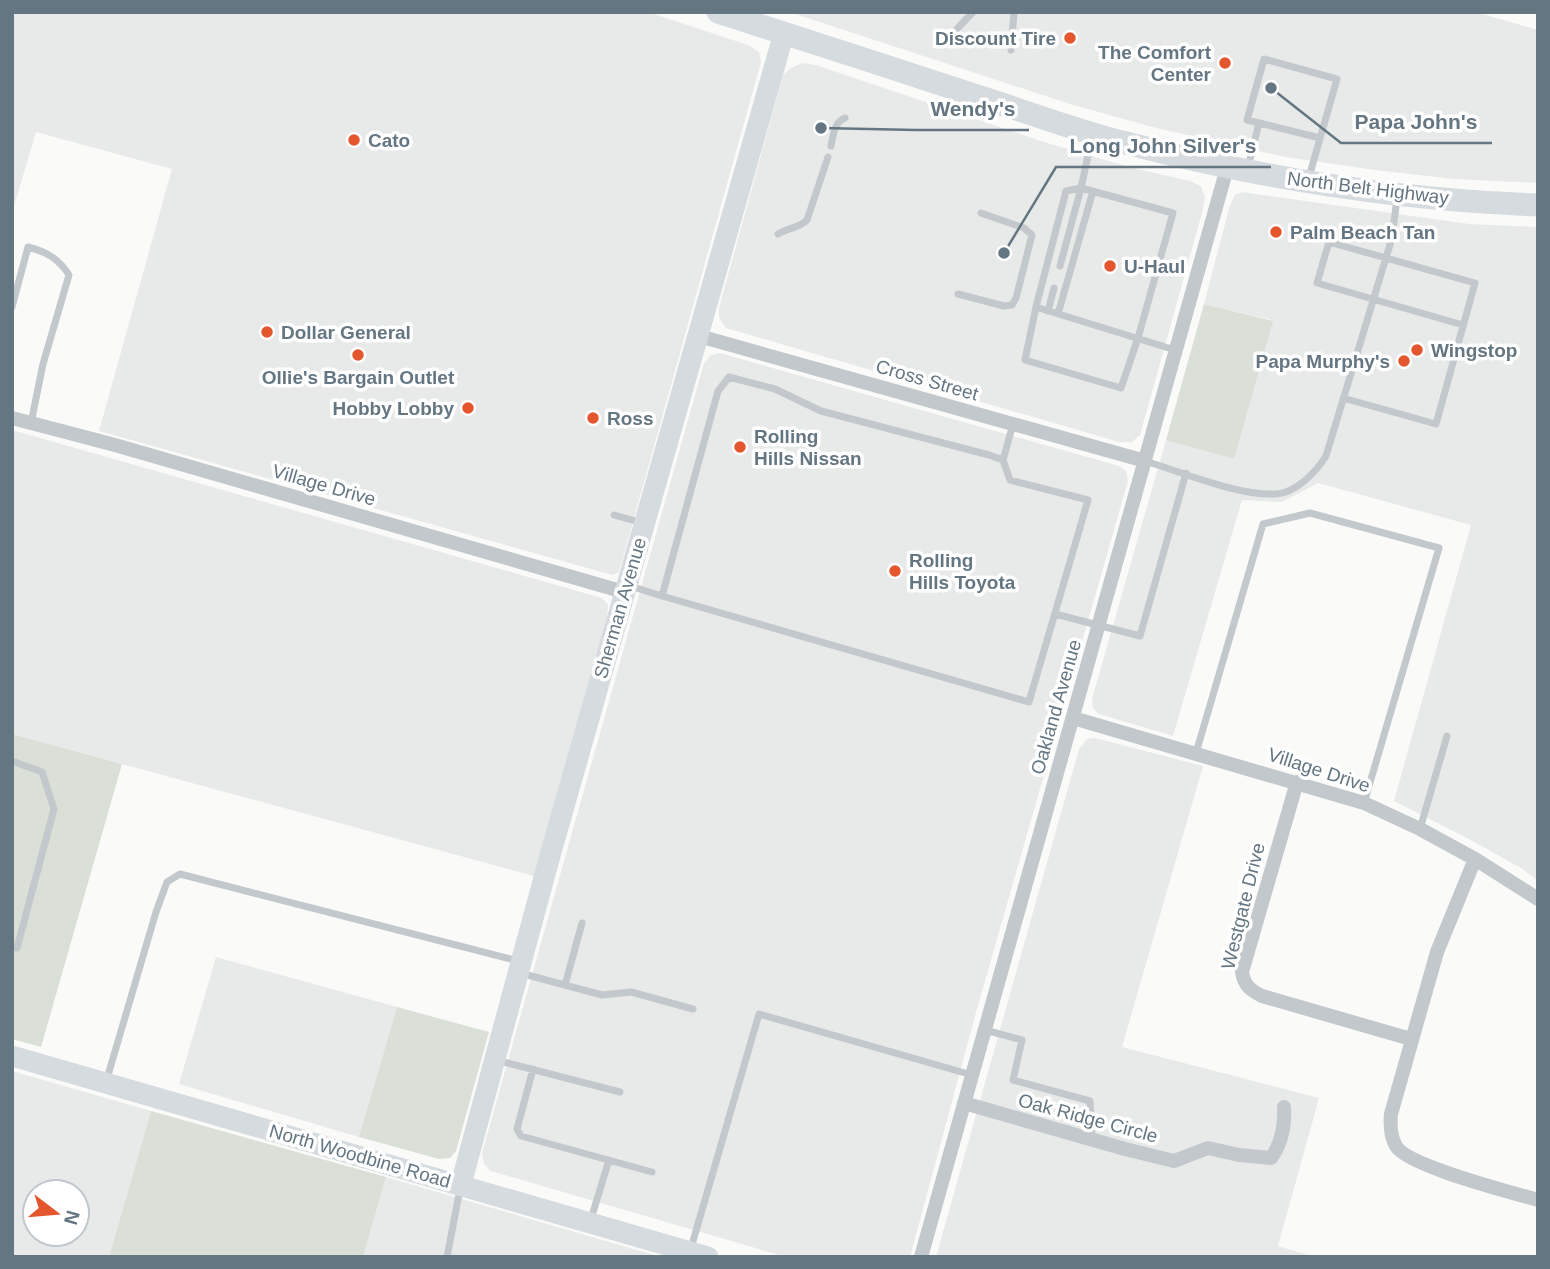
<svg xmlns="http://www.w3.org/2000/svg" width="1550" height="1269" viewBox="0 0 1550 1269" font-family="Helvetica,sans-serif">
  <rect width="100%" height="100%" fill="#fafaf8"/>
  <!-- built -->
  <path fill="#e8e9e9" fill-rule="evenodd" d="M12,12h636l100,33 11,7 2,10 -142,510 -7,3 -513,-144 73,-262 -136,-37 -24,81z
    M789,12h686l63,18v153l-84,-4 -79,-9 -89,-13 -130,-29 -86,-24z
    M802,63l14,2 228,77 85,25 61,14 11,5 4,11 -3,16 -62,222 -8,7h-13l-393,-114 -7,-10v-10l64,-233 8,-7z
    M1242,192l227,32 69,3v654l-17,-13 -54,-30 -73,-37 77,-276 -153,-42 -36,19 -40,-2 -69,236 -74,-22 -6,-6 -1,-9 74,-259 68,19 38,-139 -68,-16 26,-99 5,-10z
    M720,353l399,113 7,5 2,10 -151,528 -67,248h-124l-295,-86 -7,-7 -2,-11 222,-790 7,-8z
    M12,430l590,168 6,7 -1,13 -73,258 -522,-142z
    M1095,738l108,28 -81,281 197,51 -41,148 37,11h-379l143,-508 8,-10z
    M216,957l181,50 -38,130 -180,-53z
    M12,1071l139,40 -42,146h-97zM35,1192h42v42h-42z
    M386,1177l275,80h-298z"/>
  <!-- green -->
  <path fill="#dadfd7" d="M1204,304l69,17 -39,138 -68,-19z
    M12,734l110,30 -81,283 -29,-8z
    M397,1007l92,25 -33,119 -6,7 -11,1 -80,-22z
    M151,1111l235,66 -23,80h-254z"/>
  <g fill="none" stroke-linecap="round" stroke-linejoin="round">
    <!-- lane -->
    <path stroke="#c3c8cc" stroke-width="7" d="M957,29l16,-17
      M1011,50l3,-38
      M1092,137l-11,51 -15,3 -30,116 139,43
      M831,146c2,-10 3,-24 14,-28
      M1248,167l11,-44
      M1309,177l28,-98 -73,-20 -17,61 73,18
      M778,234c10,-6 21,-6 29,-14l21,-63
      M958,294l46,12 8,-1 4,-7 16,-63 -8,-7 -43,-15
      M12,307l16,-60c19,5 31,12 41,28l-26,89 -12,59
      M1036,307l-11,53 96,28 17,-50 35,-125 -92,-25 -21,78
      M1048,311l6,-23
      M1058,314l35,-123
      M1343,398l93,26 39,-141 -146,-41 -12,41 146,42
      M1003,460l10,-36
      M1145,461c37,11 93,35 131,33 20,-1 40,-22 50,-38l66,-218 5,-40
      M614,515l29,8
      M630,586l32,10 367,106 59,-202 -78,-20 -7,-20 -14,-5 -168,-44 -46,-22 -46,-12 -11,14 -56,205
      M1055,614l85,22 46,-163
      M1196,753l67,-229 47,-11 129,35 -75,255
      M12,761l30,11 12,37 -37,139 -5,-1
      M1420,829l27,-93
      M520,973l82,22 29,-3 62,17
      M565,985l17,-62
      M985,1030l37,10 -9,40 77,21 2,39
      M496,1060l124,32
      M533,1069l-16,60 4,7 131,36
      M106,1082l50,-170 11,-30 13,-8 338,87
      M591,1219l18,-59
      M691,1248l68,-234 213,61
      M447,1257l13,-68"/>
    <!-- street -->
    <path stroke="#c3c8cc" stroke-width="14" d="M699,336l446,125
      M12,418l103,27 509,147
      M1073,718l291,85 56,26 55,30 63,40
      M1297,782l-55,190c2,13 8,18 20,24l149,43
      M1475,859l-38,93 -46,162c-1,11 -1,22 5,32 11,20 115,46 142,54
      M964,1103l161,46 49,12 34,-13 31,7 32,3c11,-15 14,-32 13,-51
      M921,1257l306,-1089"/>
    <!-- secondary -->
    <path stroke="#d6dbdf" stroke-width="21" d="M12,1056l696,201
      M461,1184l90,-332 233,-819"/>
    <!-- primary -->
    <path stroke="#d6dbdf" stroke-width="23" d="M718,12c87,28 175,56 262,85 48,15 96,34 146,46 134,35 273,57 412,62"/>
  </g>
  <!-- markers -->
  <g fill="#e4572e" stroke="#fff" stroke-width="2.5">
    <circle cx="1070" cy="38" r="7"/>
    <circle cx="1225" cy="63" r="7"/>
    <circle cx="354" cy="140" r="7"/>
    <circle cx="1276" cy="232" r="7"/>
    <circle cx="1110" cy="266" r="7"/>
    <circle cx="267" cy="332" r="7"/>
    <circle cx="1417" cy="350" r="7"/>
    <circle cx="358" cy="355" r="7"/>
    <circle cx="1404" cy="361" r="7"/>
    <circle cx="468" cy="408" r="7"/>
    <circle cx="593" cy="418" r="7"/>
    <circle cx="740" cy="447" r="7"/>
    <circle cx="895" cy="571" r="7"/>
  </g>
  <g text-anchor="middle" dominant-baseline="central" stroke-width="7" stroke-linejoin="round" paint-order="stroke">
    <!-- poi labels -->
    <g font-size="19" font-weight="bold" fill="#657683" stroke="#fff" text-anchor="start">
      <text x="1056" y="38" text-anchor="end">Discount Tire</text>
      <text x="1211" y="52" text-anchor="end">The Comfort<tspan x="1211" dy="22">Center</tspan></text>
      <text x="368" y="140">Cato</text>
      <text x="1290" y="232">Palm Beach Tan</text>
      <text x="1124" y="266">U-Haul</text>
      <text x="281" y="332">Dollar General</text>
      <text x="1431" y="350">Wingstop</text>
      <text x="1390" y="361" text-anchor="end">Papa Murphy's</text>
      <text x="358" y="377" text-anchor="middle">Ollie's Bargain Outlet</text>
      <text x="454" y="408" text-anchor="end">Hobby Lobby</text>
      <text x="607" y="418">Ross</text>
      <text x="754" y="436">Rolling<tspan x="754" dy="22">Hills Nissan</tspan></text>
      <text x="909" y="560">Rolling<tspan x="909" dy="22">Hills Toyota</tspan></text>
    </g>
    <!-- street labels -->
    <g font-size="19" fill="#657683" stroke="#fff">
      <text transform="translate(1368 188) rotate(7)">North Belt Highway</text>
      <text transform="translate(927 380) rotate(16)">Cross Street</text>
      <text transform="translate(324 485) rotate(16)">Village Drive</text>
      <text transform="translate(620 608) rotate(-74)">Sherman Avenue</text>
      <text transform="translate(1056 707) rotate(-74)">Oakland Avenue</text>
      <text transform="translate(1319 770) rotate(18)">Village Drive</text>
      <text transform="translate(1243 906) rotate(-76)">Westgate Drive</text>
      <text transform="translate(1088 1118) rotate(15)">Oak Ridge Circle</text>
      <text transform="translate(360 1156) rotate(16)">North Woodbine Road</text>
    </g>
  </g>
  <!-- callouts -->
  <path fill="none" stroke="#657683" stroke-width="2.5" d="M821 128L916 130H1029M1271 88L1341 143H1492M1004 253L1056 167H1271"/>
  <g fill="#657683" stroke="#fff" stroke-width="2.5">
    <circle cx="821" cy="128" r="7"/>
    <circle cx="1271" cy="88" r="7"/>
    <circle cx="1004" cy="253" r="7"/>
  </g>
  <g font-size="21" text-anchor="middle" font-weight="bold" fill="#657683" stroke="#fff" stroke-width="7" stroke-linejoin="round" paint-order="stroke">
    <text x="973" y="116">Wendy's</text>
    <text x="1416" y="129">Papa John's</text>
    <text x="1163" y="153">Long John Silver's</text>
  </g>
  <!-- border -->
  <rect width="1550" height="1269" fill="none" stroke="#657683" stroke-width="28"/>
  <!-- north arrow -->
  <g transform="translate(56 1213) rotate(106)"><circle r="33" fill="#ffffff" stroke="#c1c8cd" stroke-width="2"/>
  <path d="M0-5L12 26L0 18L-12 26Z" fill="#e4572e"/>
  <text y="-10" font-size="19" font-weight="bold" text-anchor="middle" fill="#657683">N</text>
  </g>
</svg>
